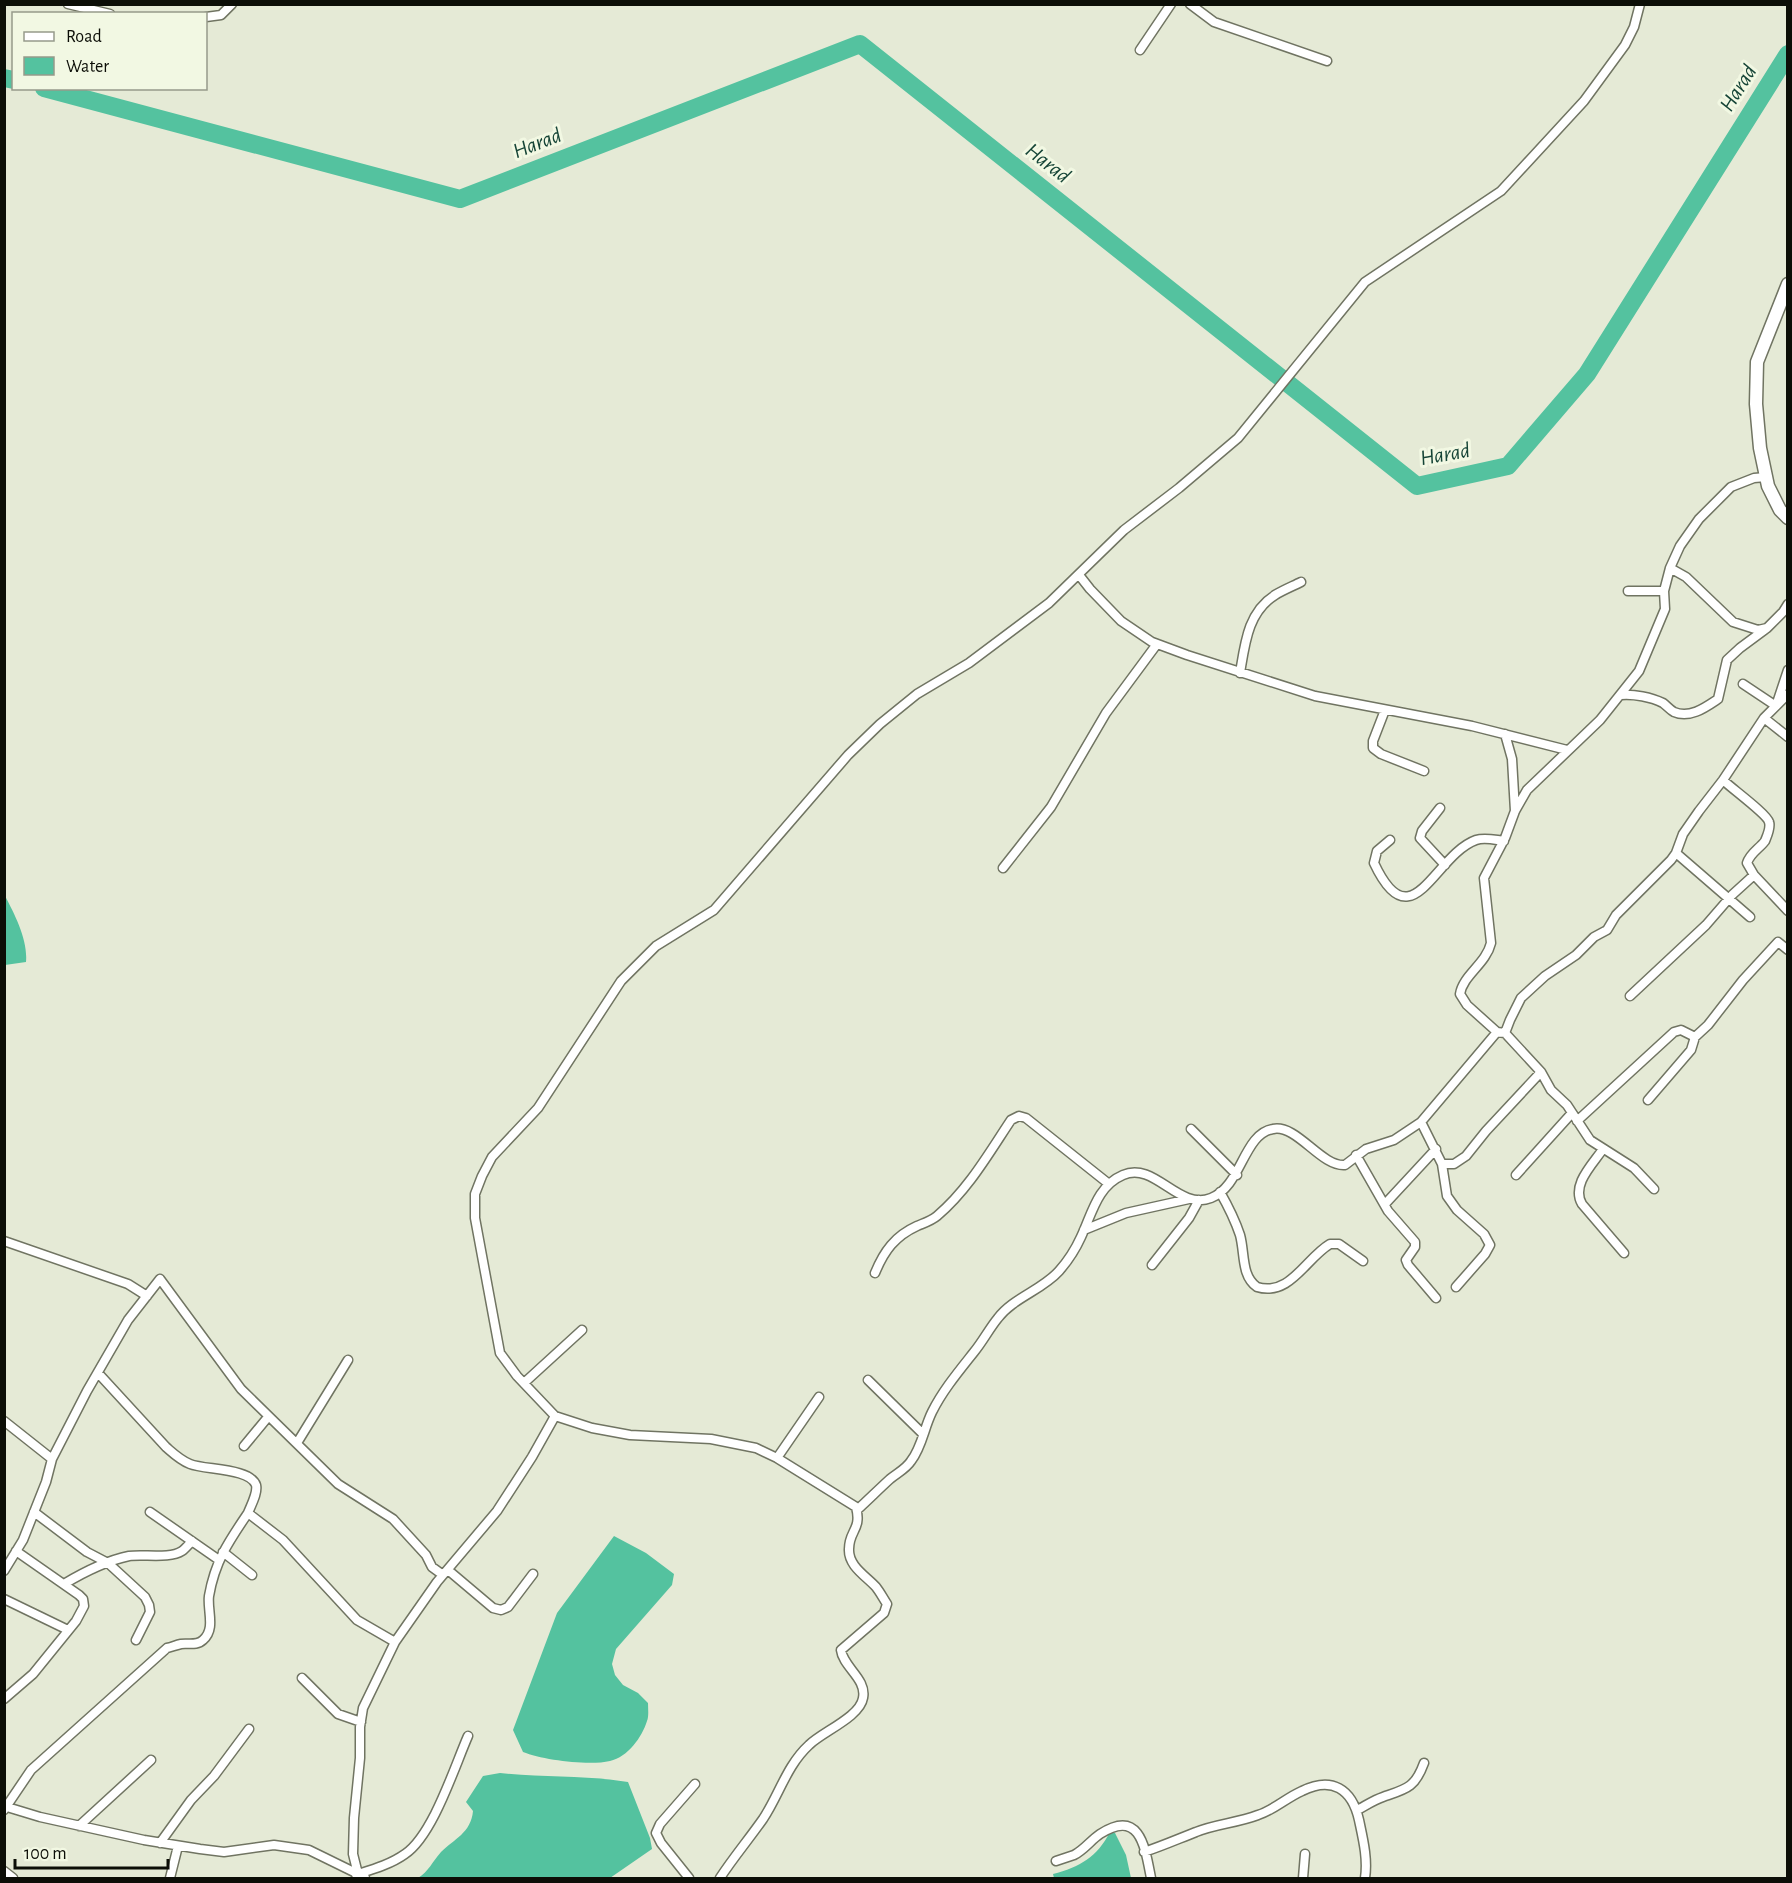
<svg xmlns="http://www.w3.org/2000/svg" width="1792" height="1883" viewBox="0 0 1792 1883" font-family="'Alegreya Sans',sans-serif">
  <rect width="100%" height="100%" fill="#e5ead6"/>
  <!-- water -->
  <path fill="#54c29f" d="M5,896c10,19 23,44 21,66l-21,3z
    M614,1536l32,17 28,21 -2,11 -56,64 -4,15 3,11 8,10 15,8 10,10c0,6 1,13 -1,18 -5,16 -19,36 -37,40 -21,5 -67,-1 -87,-9l-10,-22 44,-117z
    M500,1773c42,5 86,2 128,9l22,56 2,11 -42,29h-192c10,-6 15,-17 23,-26 13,-13 30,-19 32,-41l-7,-9 17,-26z
    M1110,1832l5,1 11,22 5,23h-77l-1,-4c27,-7 44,-17 57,-42z"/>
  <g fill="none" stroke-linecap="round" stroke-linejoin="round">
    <!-- river -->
    <path stroke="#54c29f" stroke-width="18" d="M4,78l10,2
      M44,88l416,111 400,-155 557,442 91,-20 79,-92 201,-320"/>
    <!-- street casing -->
    <g stroke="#707462" stroke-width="11">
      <path id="street" d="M68,4l42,10
        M1190,4l24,18 113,39
        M206,17l15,-2 11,-11
        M1140,50l31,-46
        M1670,568l16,9 47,45 25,8 9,-2 16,-16 5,-8
        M1079,575l11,14 31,32 31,21 35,13 128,41 157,30 95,24
        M1628,591h36
        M1240,673c5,-30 8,-61 35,-78 8,-5 18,-9 26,-13
        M1743,684l33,22 12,-36
        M1621,695c13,-1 30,2 42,8 4,3 7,7 11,9 16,7 32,-5 44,-13l9,-39 13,-12 27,-20
        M1385,710l-12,31v7l8,6 43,17
        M1764,718l24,19
        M1505,734l7,25 3,52
        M1723,780c8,8 44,34 46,42 2,6 -2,14 -4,19 -6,8 -15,12 -18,22l7,12 34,36
        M1440,808l-18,23 -2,7 25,27
        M1390,840l-13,11 -3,12c38,81 60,-8 102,-23 9,-3 19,0 28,1
        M1676,853l74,64
        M1003,868l48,-61 55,-94 51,-69
        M1630,996l76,-71 26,-30 22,-20
        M1497,1032l-30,-27 -7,-11c3,-19 26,-30 31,-51l-7,-65 21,-40 10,-27 12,-21 73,-70 39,-49 26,-62 -1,-18 6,-23 10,-22 19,-27 32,-32 23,-9 12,-1
        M1648,1100l43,-50 4,-13 13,-12 35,-45 35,-38 10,8
        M1577,1121l97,-89 7,-2 14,7
        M1421,1122l21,42 5,32 10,14 27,24 6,11 -5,9 -29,33
        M1191,1129l46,46
        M1603,1149c-11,16 -32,36 -21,55l42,49
        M1356,1155l32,56 27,31v5l-9,13 2,5 28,33
        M1442,1164h12l12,-8 20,-25 55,-59
        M1516,1175l56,-62
        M1654,1189l-20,-21 -44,-28 -23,-35 -16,-15 -10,-18 -36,-39 5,-13 11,-22 24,-22 31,-21 18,-18 13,-7 9,-15 55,-55 5,-7 7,-19 16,-23 24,-31 41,-62 24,-24
        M1220,1192c8,14 15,28 20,43 5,18 1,41 17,52 33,10 49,-29 73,-43h9l24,17
        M1385,1204l51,-55
        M1084,1230l42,-17 63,-14
        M4,1241l124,43 19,12
        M1152,1265l37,-47 10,-18
        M875,1273c9,-22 20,-37 42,-47 7,-3 14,-5 20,-10 31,-26 52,-63 74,-96l8,-4 7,2 83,66
        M98,1373l68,74c8,7 14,13 24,17 15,6 60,4 66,21 2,8 -5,20 -8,28
        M868,1380l55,54
        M524,1383l58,-53
        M4,1421l48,38
        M297,1443l51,-83
        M244,1446l24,-29
        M777,1458l42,-61
        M857,1510c11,-10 22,-21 33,-31 7,-6 16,-10 21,-18 11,-14 13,-33 21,-49 11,-22 27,-41 42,-60 9,-11 15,-23 24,-34 15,-20 44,-28 61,-47 8,-9 17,-23 22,-34 11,-23 16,-51 42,-62 32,-14 55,36 88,23 31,-12 32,-64 62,-69 24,-5 48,38 72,36l21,-16 28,-9 27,-18 76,-90 8,1
        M34,1512l53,40 21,11 37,34 4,8 1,7 -14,28
        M150,1512l69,48
        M223,1552l29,23
        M448,1570l45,38 8,2 7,-3 25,-33
        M4,1571l19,-31 23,-58 6,-23 35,-68 41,-71 32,-41 81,110 97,95 55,35 33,36 6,12 11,8
        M64,1584c20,-12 41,-23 65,-28 15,-2 41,3 53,-5 3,-2 7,-7 10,-10
        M4,1599l64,31
        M302,1678l36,36 23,8
        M4,1699l29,-25 43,-53 8,-15 -1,-7 -4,-4 -63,-44
        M7,1807l33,10 104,23 56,9 24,3 50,-7 35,5 49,24c16,-5 33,-10 47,-20 28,-19 49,-86 63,-118
        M4,1810l27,-40 136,-122c5,-1 9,-3 14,-4 7,-1 16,2 22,-4 13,-11 4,-30 6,-44 6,-35 20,-55 39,-83l35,27 74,80 38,22
        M1357,1810c8,-4 17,-10 26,-13 23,-8 32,-9 41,-34
        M79,1826l72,-66
        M160,1843l31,-43 23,-24 35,-47
        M1144,1852c18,-6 34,-13 52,-20 19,-8 41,-9 62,-17 16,-5 28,-17 44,-24 30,-15 50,-2 57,29 4,19 9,39 6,58
        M1056,1861c6,-2 12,-4 18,-6 10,-5 17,-15 26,-21 40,-26 45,13 51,44
        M4,1871l9,7
        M358,1874l-5,-20 1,-36 6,-60v-31l3,-19 32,-66 42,-60 60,-71 35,-54 23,-41
        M170,1878l8,-32
        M689,1878l-28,-35 -5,-10 4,-9 35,-40
        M720,1878c13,-20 29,-39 43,-59 16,-24 24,-54 46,-74 13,-13 51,-28 54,-47 4,-19 -20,-31 -22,-48l43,-37 3,-9c-4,-6 -7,-12 -11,-17 -10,-11 -28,-21 -27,-38 0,-19 13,-19 7,-42l-79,-49 -21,-10 -45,-9 -81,-4 -38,-7 -37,-12 -38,-40 -17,-23 -25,-135v-24l7,-18 10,-19 46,-49 83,-127 35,-35 58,-36 134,-155 32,-31 37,-30 52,-31 80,-60 75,-73 55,-42 59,-50 127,-156 136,-91 83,-90 41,-56 9,-18 6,-23
        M1303,1878l2,-24"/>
    </g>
    <!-- secondary casing -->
    <g stroke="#707462" stroke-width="15">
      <path id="secondary" d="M1788,284l-31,78 -1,42 4,44 8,38 12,24 8,8
        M358,1874l5,4"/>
    </g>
    <!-- street -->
    <use href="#street" stroke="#fff" stroke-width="8"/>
    <!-- secondary -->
    <use href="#secondary" stroke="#fff" stroke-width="12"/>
  </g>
  <g text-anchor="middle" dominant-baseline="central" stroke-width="6" stroke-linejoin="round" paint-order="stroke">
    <!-- water labels -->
    <g font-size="22" font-style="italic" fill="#154436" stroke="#f2f8e3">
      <text transform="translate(1738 88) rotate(-58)">Harad</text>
      <text transform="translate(537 143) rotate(-21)">Harad</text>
      <text transform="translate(1048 163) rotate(38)">Harad</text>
      <text transform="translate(1445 454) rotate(-10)">Harad</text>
    </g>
  </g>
  <!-- border -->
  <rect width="1792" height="1883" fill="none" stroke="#0c0e07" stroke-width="12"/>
  <!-- legend -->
  <rect x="12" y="12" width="195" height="78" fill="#f2f8e3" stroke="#969a8b" stroke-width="1.5"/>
  <rect x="24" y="32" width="30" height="9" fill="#ffffff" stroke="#969a8b" stroke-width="1.5"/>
  <text x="66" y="42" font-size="18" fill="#0c0e07">Road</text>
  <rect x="24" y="57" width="30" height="18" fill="#54c29f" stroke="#969a8b" stroke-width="1.5"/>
  <text x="66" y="72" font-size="18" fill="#0c0e07">Water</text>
  <!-- scale -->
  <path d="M15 1859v9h153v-9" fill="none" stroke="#0c0e07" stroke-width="3"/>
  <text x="24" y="1859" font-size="18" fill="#0c0e07" stroke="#f2f8e3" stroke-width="4.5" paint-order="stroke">100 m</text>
</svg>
